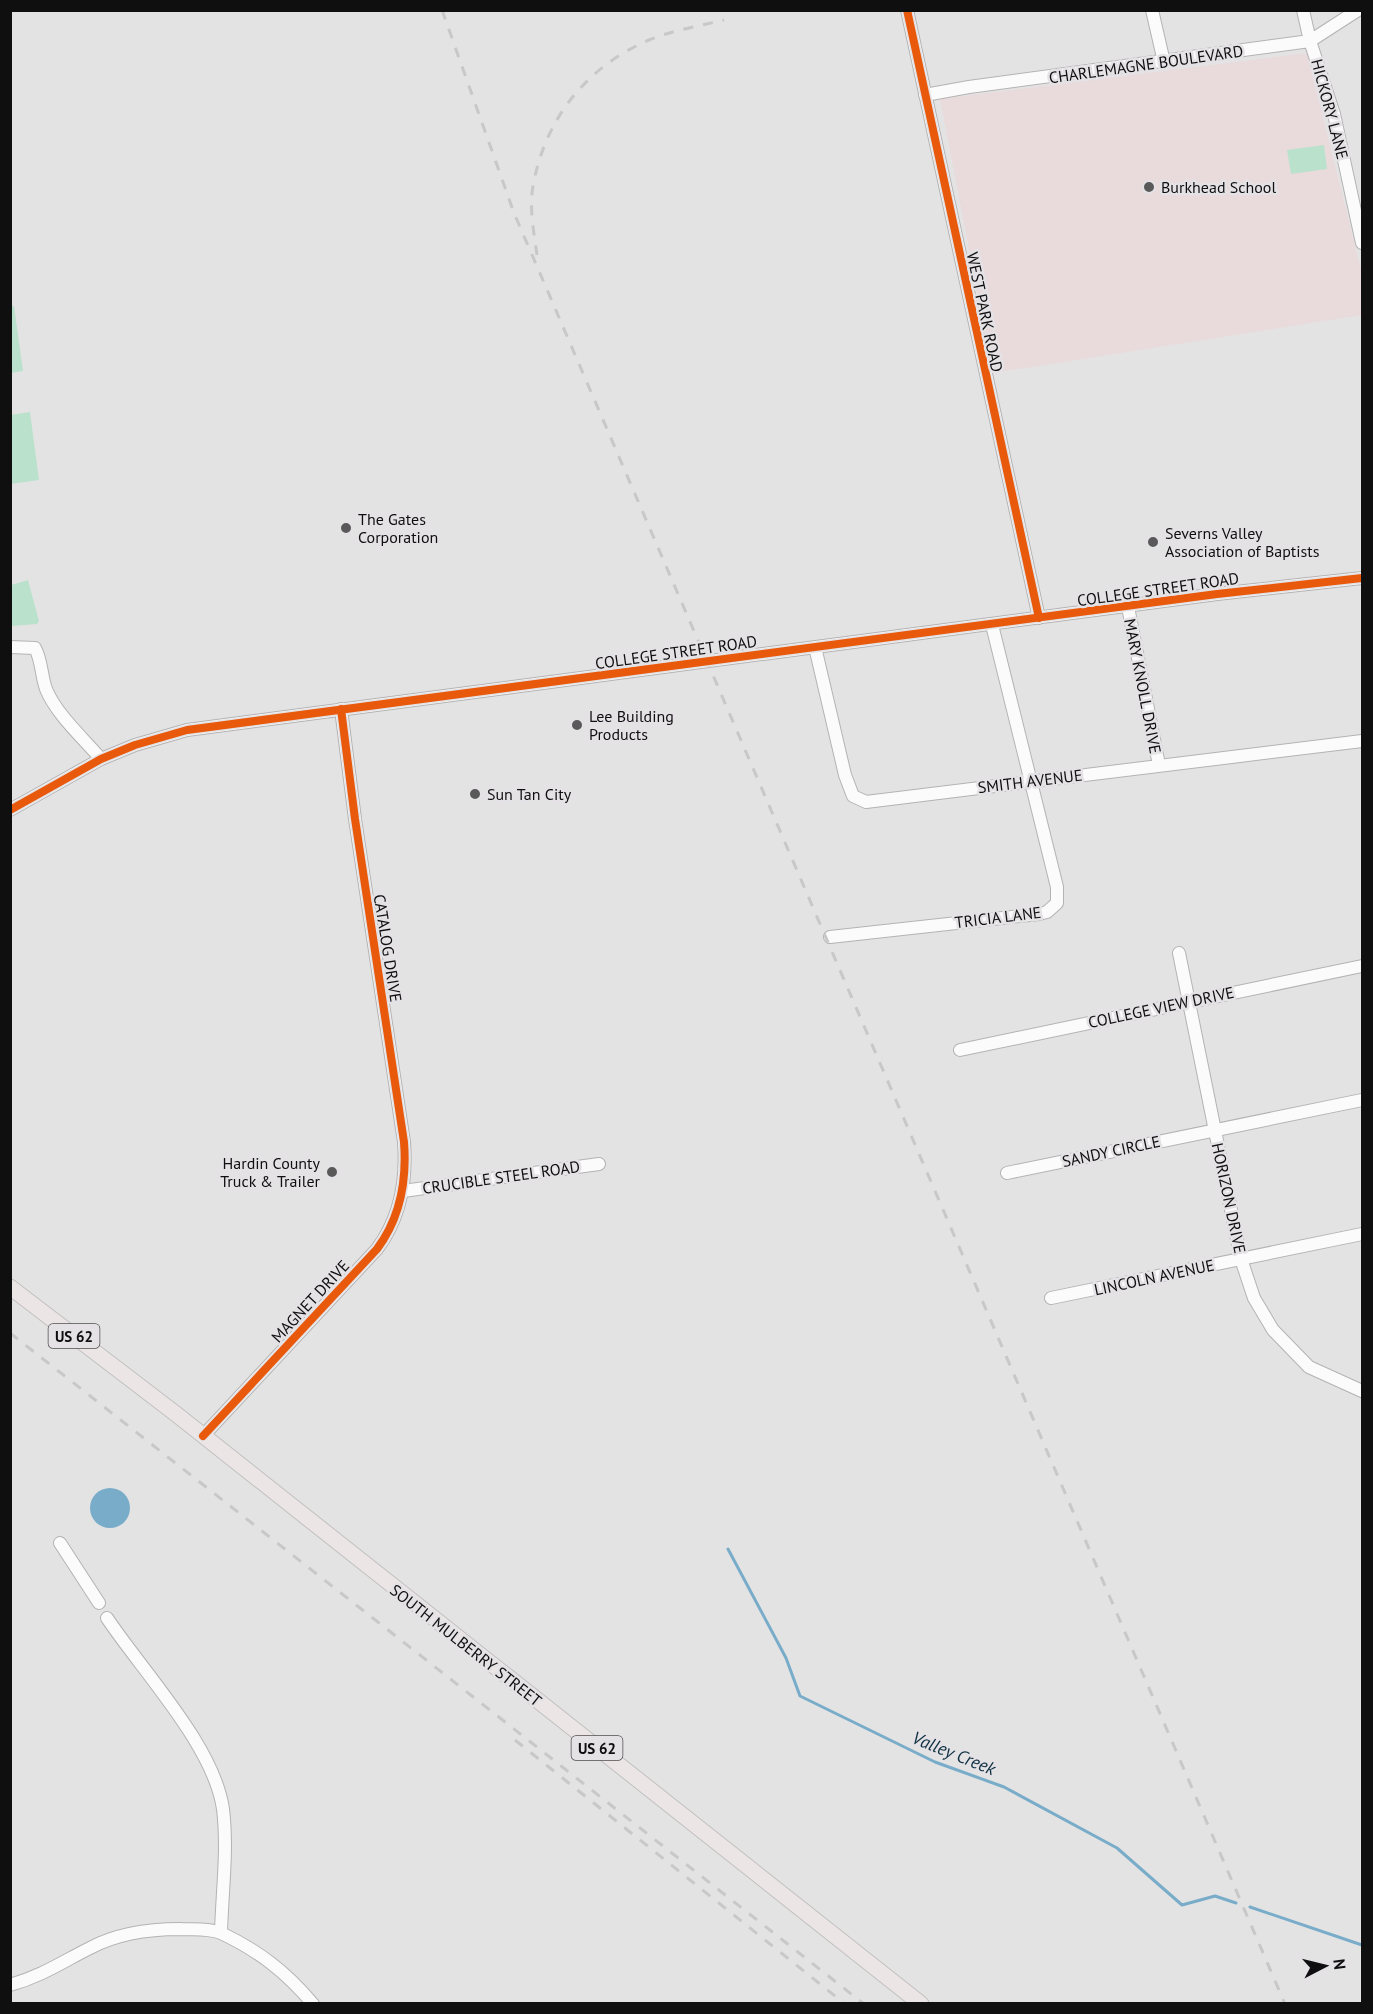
<svg xmlns="http://www.w3.org/2000/svg" width="1373" height="2014" viewBox="0 0 1373 2014" font-family="'PT Sans',sans-serif">
  <rect width="100%" height="100%" fill="#e4e3e4"/>
  <!-- education -->
  <path fill="#e9dadb" d="M1307,53l55,221v41l-369,58 -53,-274z"/>
  <!-- green -->
  <path fill="#bae1cb" d="M1324,145l3,24 -36,5 -4,-24z
    M11,306h3l9,65 -12,2z
    M30,412l9,68 -28,4v-69z
    M28,580l11,41 -2,3 -26,2v-41z"/>
  <!-- water -->
  <path fill="#79acc9" d="M90 1508a20 20 0 1 1 40 0a20 20 0 1 1-40 0Z"/>
  <g fill="none" stroke-linecap="round" stroke-linejoin="round">
    <!-- stream -->
    <path stroke="#79acc9" stroke-width="3" d="M728,1549l58,109 14,38 135,66 69,25 113,61 65,57 33,-9 21,7
      M1250,1907l112,38"/>
    <!-- minor casing -->
    <g stroke="#b4b3b4" stroke-width="14">
      <path id="minor" d="M907,10l132,608
        M1152,10l12,52
        M1303,10l7,31 24,73 28,129
        M925,95l44,-8 341,-46 48,-31
        M1128,607l31,158
        M10,647l25,1c7,13 6,27 11,41 10,25 37,49 55,70
        M815,647l30,128 8,21 13,6 496,-61
        M10,810l91,-51 34,-14 52,-15 1030,-136 145,-16
        M830,937l209,-23 8,-2 10,-9v-16l-65,-262
        M1179,953l62,306 13,39 19,32 36,37 53,24
        M960,1050l402,-84
        M1007,1173l355,-73
        M403,1191l196,-27
        M1051,1298l311,-64
        M203,1436l174,-187c24,-32 30,-68 27,-107l-49,-323 -14,-110
        M60,1543l39,60
        M107,1618c36,54 107,128 116,191 5,41 -1,83 -2,124 38,18 65,39 92,71
        M10,1985c32,-9 52,-23 80,-37 28,-15 58,-19 90,-19 14,1 27,-1 41,4"/>
    </g>
    <!-- major casing -->
    <g stroke="#c1c0c1" stroke-width="17">
      <path id="major" d="M10,1287l166,127 745,590"/>
    </g>
    <!-- minor -->
    <use href="#minor" stroke="#fbfbfb" stroke-width="12"/>
    <!-- major -->
    <use href="#major" stroke="#ece5e5" stroke-width="15"/>
    <!-- rail -->
    <path stroke="#c8c8c8" stroke-width="3" stroke-dasharray="10 10" stroke-linecap="butt" d="M442,10l72,203 771,1791
      M537,255c-3,-22 -8,-47 -4,-69 12,-67 53,-119 116,-146 24,-10 51,-14 75,-20
      M10,1333l854,671
      M515,1740l330,264"/>
    <!-- cycleway casing -->
    <g stroke="#e4e2e5" stroke-width="11">
      <path id="cycleway" d="M907,10l132,608
        M10,810l91,-51 34,-14 52,-15 1030,-136 145,-16
        M203,1436l174,-187c24,-32 30,-68 27,-107l-49,-323 -14,-110"/>
    </g>
    <!-- cycleway -->
    <use href="#cycleway" stroke="#e8590c" stroke-width="8"/>
  </g>
  <!-- markers -->
  <g fill="#5a595a" stroke="#e4e2e5" stroke-width="2">
    <circle cx="1149" cy="187" r="6"/>
    <circle cx="346" cy="528" r="6"/>
    <circle cx="1153" cy="542" r="6"/>
    <circle cx="577" cy="725" r="6"/>
    <circle cx="475" cy="794" r="6"/>
    <circle cx="332" cy="1172" r="6"/>
  </g>
  <g text-anchor="middle" dominant-baseline="central" stroke-width="5" stroke-linejoin="round" paint-order="stroke">
    <!-- shield labels -->
    <g fill="#e4e2e5" stroke="#504e50" stroke-width="1.5">
      <rect x="48.5" y="1324" width="51" height="24" rx="4.5"/>
      <rect x="571.5" y="1736" width="51" height="24" rx="4.5"/>
    </g>
    <g font-size="15" font-weight="bold" fill="#100f10">
      <text x="74" y="1336">US 62</text>
      <text x="597" y="1748">US 62</text>
    </g>
    <!-- street labels -->
    <g font-size="16" fill="#100f10" stroke="#e4e2e5">
      <text transform="translate(1146 64) rotate(-8)">CHARLEMAGNE BOULEVARD</text>
      <text transform="translate(1330 109) rotate(75)">HICKORY LANE</text>
      <text transform="translate(985 312) rotate(78)">WEST PARK ROAD</text>
      <text transform="translate(1158 589) rotate(-8)">COLLEGE STREET ROAD</text>
      <text transform="translate(676 652) rotate(-8)">COLLEGE STREET ROAD</text>
      <text transform="translate(1143 686) rotate(79)">MARY KNOLL DRIVE</text>
      <text transform="translate(1030 781) rotate(-7)">SMITH AVENUE</text>
      <text transform="translate(998 917) rotate(-7)">TRICIA LANE</text>
      <text transform="translate(388 948) rotate(81)">CATALOG DRIVE</text>
      <text transform="translate(1161 1007) rotate(-12)">COLLEGE VIEW DRIVE</text>
      <text transform="translate(1111 1151) rotate(-12)">SANDY CIRCLE</text>
      <text transform="translate(501 1177) rotate(-8)">CRUCIBLE STEEL ROAD</text>
      <text transform="translate(1229 1198) rotate(78)">HORIZON DRIVE</text>
      <text transform="translate(1154 1277) rotate(-12)">LINCOLN AVENUE</text>
      <text transform="translate(310 1301) rotate(-47)">MAGNET DRIVE</text>
      <text transform="translate(466 1645) rotate(38)">SOUTH MULBERRY STREET</text>
    </g>
    <!-- poi labels -->
    <g font-size="16" fill="#100f10" stroke="#e4e2e5" text-anchor="start">
      <text x="1161" y="187">Burkhead School</text>
      <text x="358" y="519">The Gates<tspan x="358" dy="18">Corporation</tspan></text>
      <text x="1165" y="533">Severns Valley<tspan x="1165" dy="18">Association of Baptists</tspan></text>
      <text x="589" y="716">Lee Building<tspan x="589" dy="18">Products</tspan></text>
      <text x="487" y="794">Sun Tan City</text>
      <text x="320" y="1163" text-anchor="end">Hardin County<tspan x="320" dy="18">Truck &amp; Trailer</tspan></text>
    </g>
    <!-- water labels -->
    <g font-size="18" font-style="italic" fill="#0f3042" stroke="#e4e2e5">
      <text transform="translate(954 1753) rotate(22)">Valley Creek</text>
    </g>
  </g>
  <!-- border -->
  <rect width="1373" height="2014" fill="none" stroke="#100f10" stroke-width="24"/>
  <!-- north arrow -->
  <g transform="translate(1325 1966) rotate(83)" stroke="#e4e2e5" stroke-width="4.5" paint-order="stroke">
  <path d="M0-4.5L10 22L0 15L-10 22Z" fill="#100f10"/>
  <text y="-9" font-size="16" font-weight="bold" text-anchor="middle" fill="#100f10">N</text>
  </g>
</svg>
